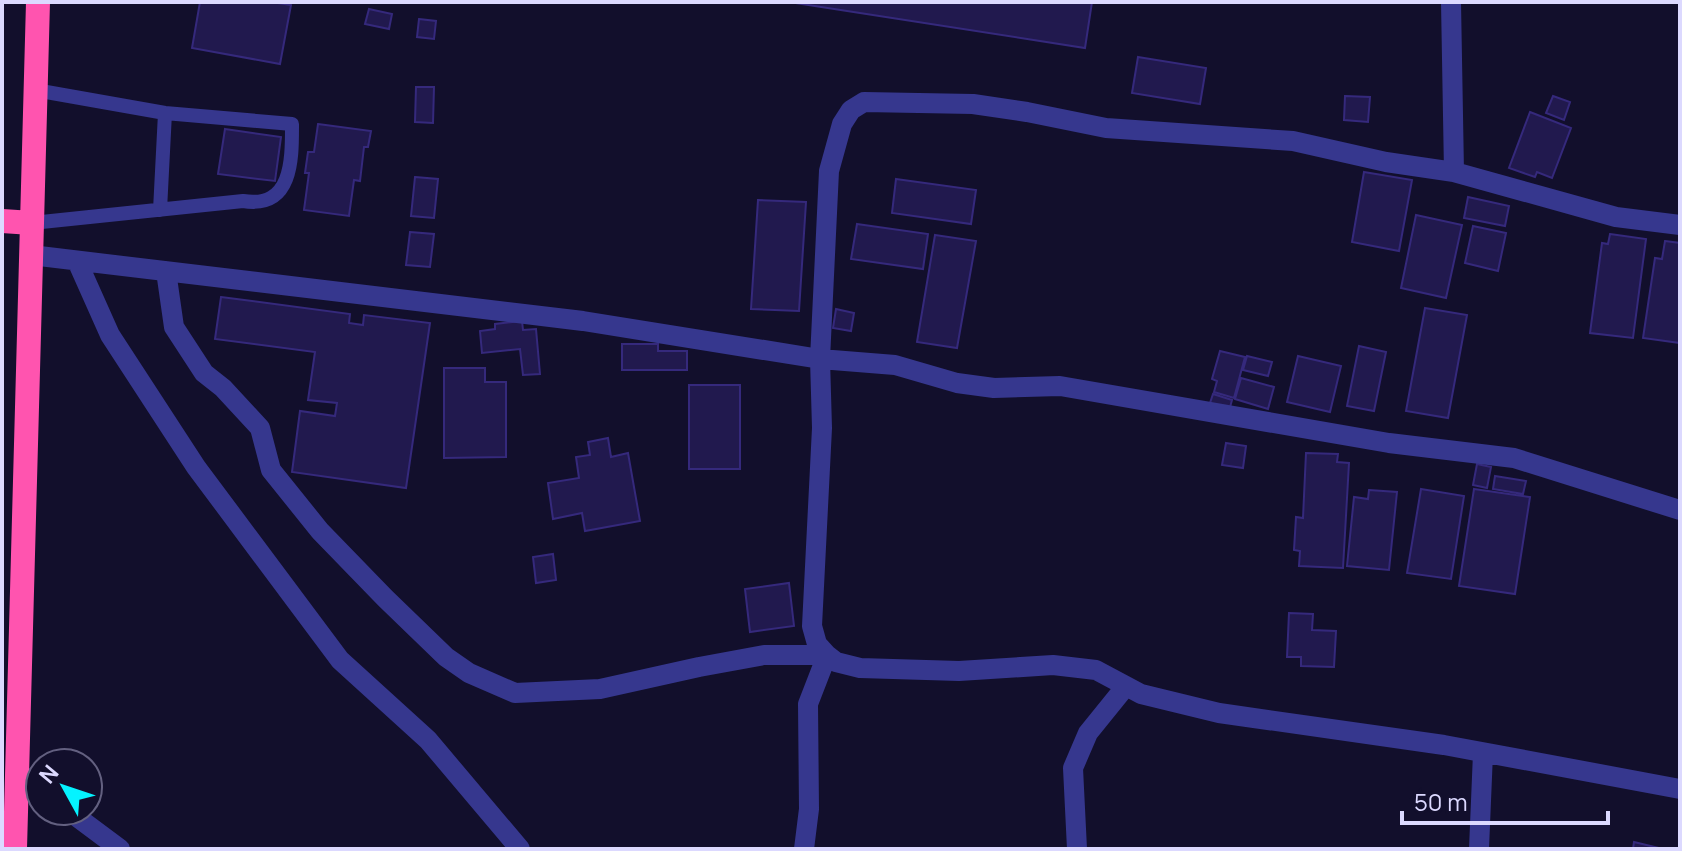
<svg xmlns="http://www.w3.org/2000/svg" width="1682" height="851" viewBox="0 0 1682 851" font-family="Manrope,sans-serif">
  <rect width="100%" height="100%" fill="#120f2c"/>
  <!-- building -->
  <path fill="#21194e" stroke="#35297c" stroke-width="2" d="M200,2h71l20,3 -11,59 -88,-16z
    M789,2h303l-7,46z
    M369,9l23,5 -3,15 -24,-5z
    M419,19l17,2 -2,18 -17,-2z
    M1138,57l68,11 -6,36 -68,-11z
    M416,87h18l-1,36 -18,-1z
    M1345,96l25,1 -2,25 -24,-2z
    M1553,96l17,6 -6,18 -18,-7z
    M1530,112l41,16 -19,50 -15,-6 -2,5 -26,-9z
    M318,124l53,7 -3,16h-4l-4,34 -6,-1 -5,36 -45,-6 5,-37h-4l3,-21h6z
    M225,129l56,8 -6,44 -57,-7z
    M1364,172l48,8 -13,71 -47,-9z
    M415,177l23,2 -4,39 -23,-2z
    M896,179l80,11 -5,34 -79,-11z
    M1468,197l41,9 -4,20 -41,-8z
    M758,200l48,2 -7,109 -48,-2z
    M1416,215l46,10 -16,73 -45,-10z
    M857,224l71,10 -5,35 -72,-10z
    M1473,226l33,7 -8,38 -33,-8z
    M410,232l24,2 -4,33 -24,-2z
    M1610,234l36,5 -13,99 -43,-5 12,-90 6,1z
    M935,235l41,6 -19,107 -40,-6z
    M1665,241l15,2v100l-37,-5 12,-80 7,1z
    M221,297l129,17 -1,9 14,2 1,-10 66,8 -24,165 -114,-16 8,-61 35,5 2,-13 -29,-3 7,-48 -100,-13z
    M1425,308l42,7 -19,103 -42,-7z
    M836,309l18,4 -3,18 -18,-3z
    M522,321l1,9 13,-1 4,45 -17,1 -3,-26 -38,4 -2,-22 15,-2v-5z
    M622,344h36v7h29v19h-65z
    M1359,346l27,6 -12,59 -27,-5z
    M1220,351l25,6 -11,41 -20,-6 3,-11 -5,-2z
    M1247,356l25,6 -4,14 -25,-6z
    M1298,356l43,10 -11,46 -43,-10z
    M444,368h41v14h21v75l-62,1z
    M1241,378l33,9 -6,22 -33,-10z
    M689,385h51v84h-51z
    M1213,394l19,6 -3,11 -20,-5z
    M608,438l3,19 17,-4 12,68 -55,10 -3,-18 -29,6 -5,-36 31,-5 -3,-21 14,-2 -2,-13z
    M1226,443l20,3 -3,22 -21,-3z
    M1306,453l32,1 -1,8 12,1 -6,105 -44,-2 1,-15 -6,-1 2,-33 7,1z
    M1477,464l14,3 -4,21 -14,-3z
    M1495,476l31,5 -3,13 -30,-5z
    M1421,489l43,7 -13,83 -44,-6z
    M1474,489l56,8 -15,97 -56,-8z
    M1369,490l28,2 -8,78 -42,-4 7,-69 14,2z
    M553,554l3,26 -20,3 -3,-26z
    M789,583l5,43 -44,6 -5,-43z
    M1289,613l24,1 -1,16 24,1 -2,36 -33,-1v-9h-14z
    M1634,842l29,7h-30z"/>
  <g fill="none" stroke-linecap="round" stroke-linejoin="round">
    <!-- lane -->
    <path stroke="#36378e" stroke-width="14" d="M160,210l5,-97
      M32,223l211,-22c50,8 49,-42 49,-77l-127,-11 -130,-23"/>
    <!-- street -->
    <path stroke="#36378e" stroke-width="20" d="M1451,2l3,170
      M1680,225l-64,-8 -162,-45 -68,-10 -93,-21 -187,-13 -79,-16 -54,-8 -109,-2 -13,8 -9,14 -13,47 -9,188 2,69 -10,198 5,18 10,11 9,7 24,6 99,3 94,-6 43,5 45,24 78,19 225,32 236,44
      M31,255l552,66 237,38 75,6 62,18 37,5 66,-2 329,57 125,15 166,52
      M77,261l33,74 86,132 144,193 88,80 92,109
      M166,271l8,56 30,46 19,15 37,40 11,42 49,61 65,67 61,59 23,16 46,20 85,-4 99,-22 65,-12h63l-19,49 1,105 -5,40
      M18,772l22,17
      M69,811l51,38
      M1077,849l-4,-81 15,-35 38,-47
      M1479,849l4,-96"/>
    <!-- highway -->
    <path stroke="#ff54af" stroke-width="24" d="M2,221l30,2
      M15,849l23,-847"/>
  </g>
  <!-- border -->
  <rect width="1682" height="851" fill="none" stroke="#dcd9ff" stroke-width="8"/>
  <!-- north arrow -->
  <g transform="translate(64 787) rotate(310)"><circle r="38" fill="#120f2c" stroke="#636080" stroke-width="2"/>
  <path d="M0-6L14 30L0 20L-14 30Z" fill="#05f3ff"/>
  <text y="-12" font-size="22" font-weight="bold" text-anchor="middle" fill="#dcd9ff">N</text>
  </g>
  <!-- scale -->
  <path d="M1402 811v12h206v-12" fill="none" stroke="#dcd9ff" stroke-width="4"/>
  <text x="1414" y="811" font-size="24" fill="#dcd9ff" stroke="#120f2c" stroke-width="6" paint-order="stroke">50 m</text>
</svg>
